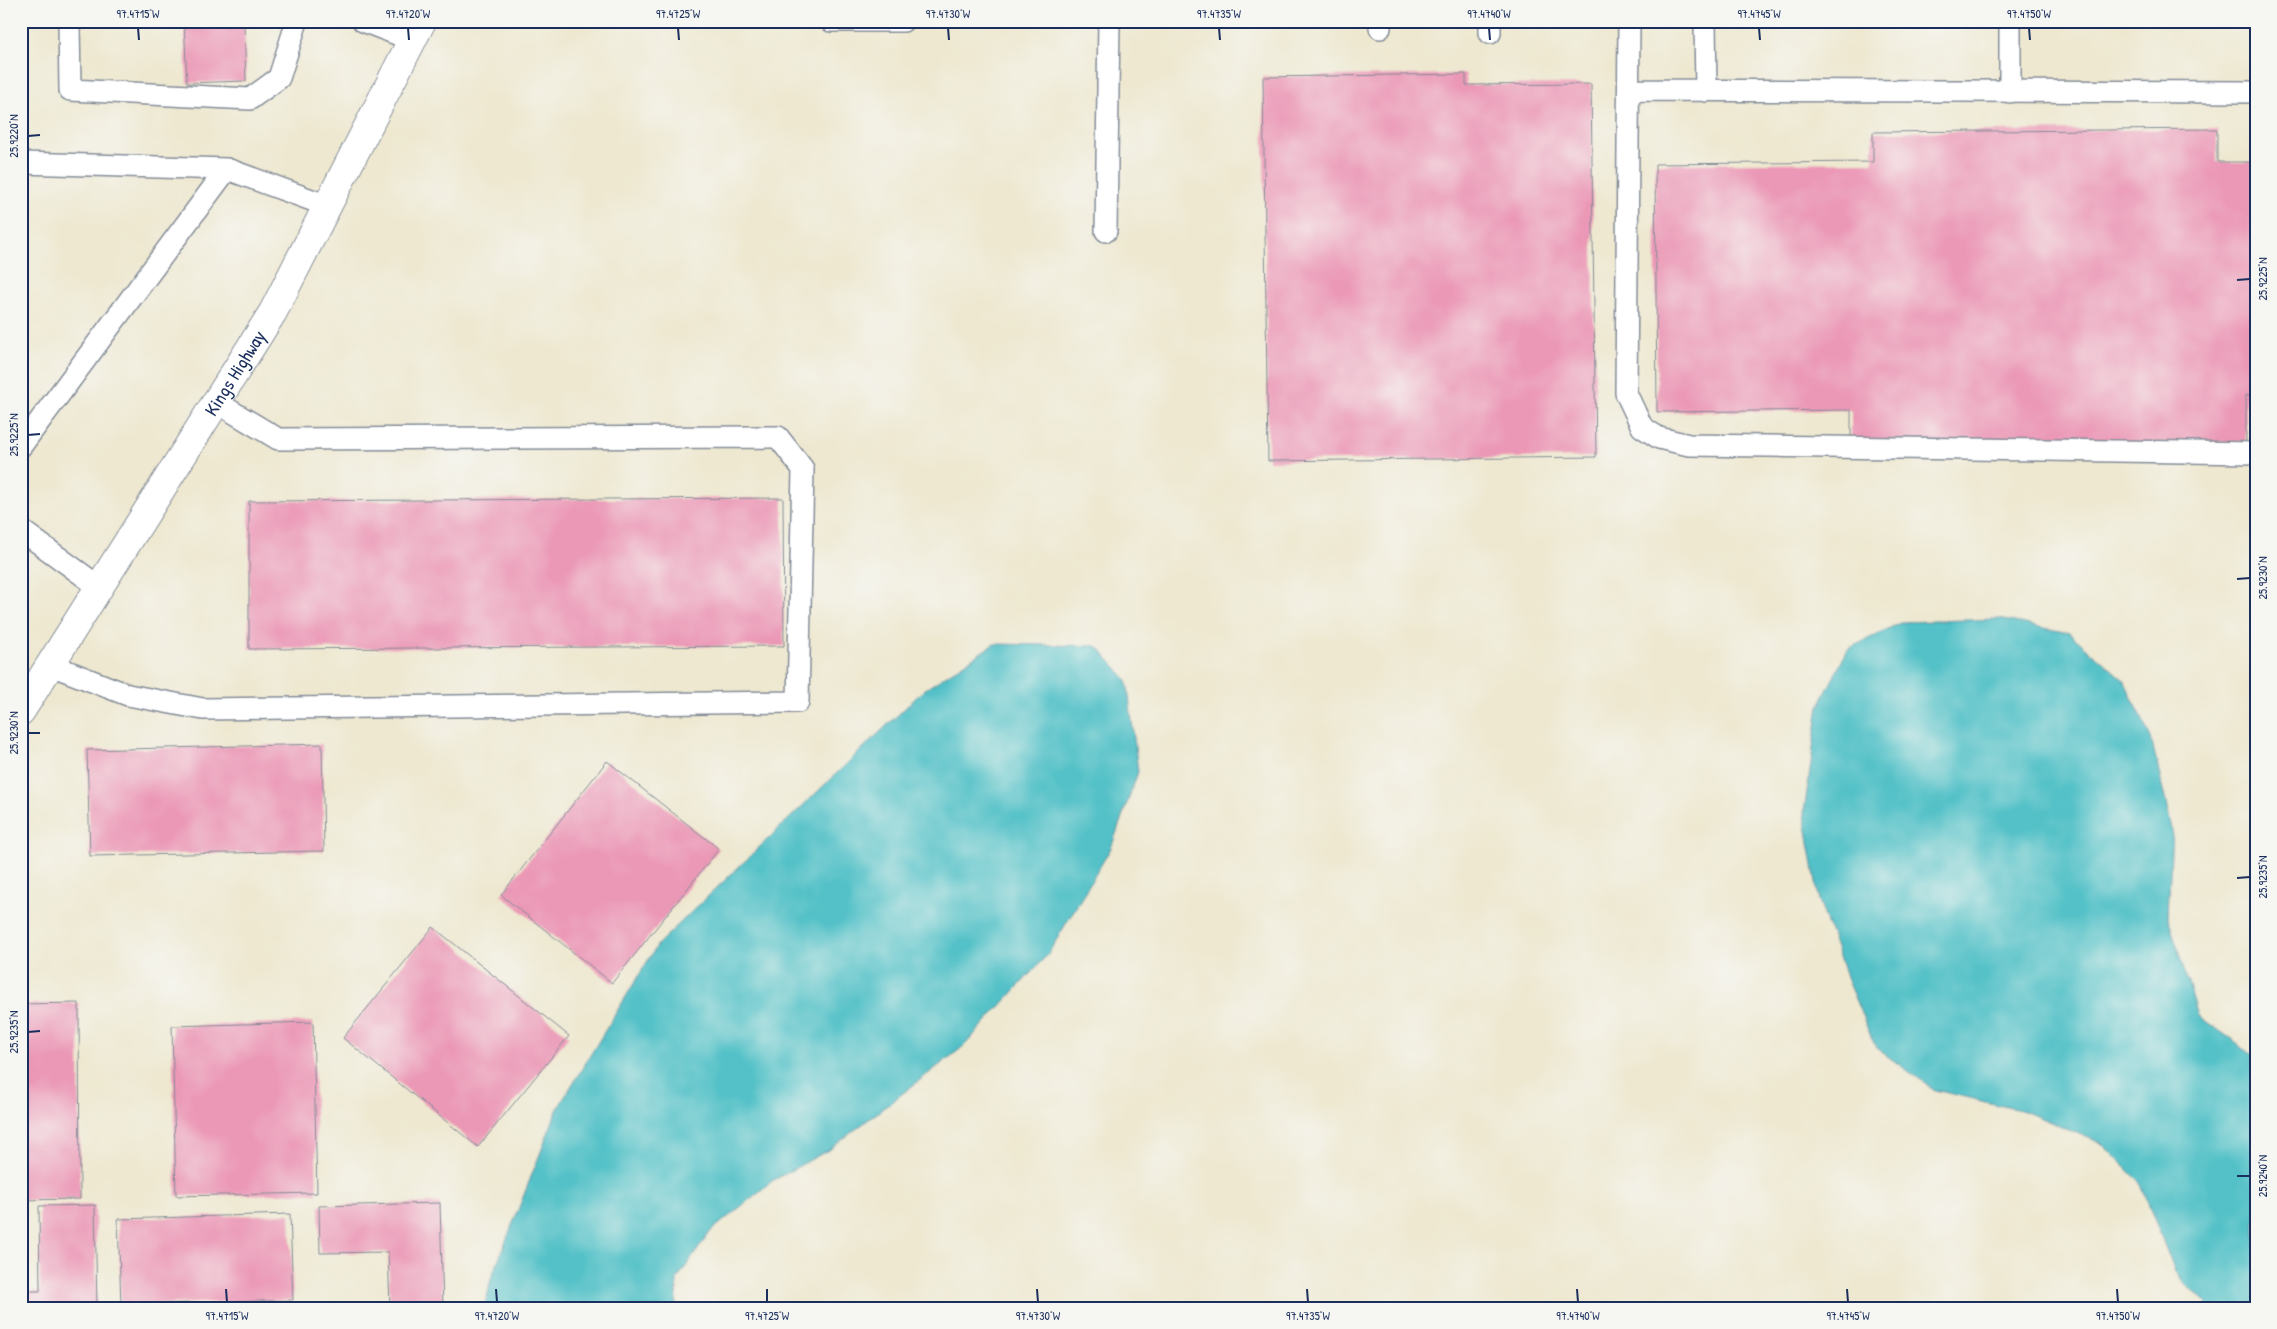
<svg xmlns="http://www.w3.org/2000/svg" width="2277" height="1329" viewBox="0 0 2277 1329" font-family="'Patrick Hand',sans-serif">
  <rect width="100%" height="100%" fill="#f6f6f2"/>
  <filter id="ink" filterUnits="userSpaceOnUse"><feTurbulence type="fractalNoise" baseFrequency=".02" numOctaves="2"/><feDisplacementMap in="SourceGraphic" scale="10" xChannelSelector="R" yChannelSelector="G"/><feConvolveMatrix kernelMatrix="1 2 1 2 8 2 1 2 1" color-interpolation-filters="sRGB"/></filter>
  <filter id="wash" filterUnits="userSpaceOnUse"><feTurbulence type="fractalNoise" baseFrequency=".0096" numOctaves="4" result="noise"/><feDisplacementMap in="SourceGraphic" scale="20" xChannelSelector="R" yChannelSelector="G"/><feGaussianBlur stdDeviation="1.12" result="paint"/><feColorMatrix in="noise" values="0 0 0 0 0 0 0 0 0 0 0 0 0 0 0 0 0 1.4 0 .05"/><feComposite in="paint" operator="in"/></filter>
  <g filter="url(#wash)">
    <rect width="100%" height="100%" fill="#eee8d0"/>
    <!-- water -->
    <path fill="#53c1c7" stroke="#377892" d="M1999,619l70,14 55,47 27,58 21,91 -4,88 30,99 58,40v252h-46l-35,-36 -35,-90 -39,-39 -77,-32 -89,-21 -59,-42 -27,-63 -30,-85 -15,-87 15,-107 29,-57 54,-27z
      M994,644l103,2 30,34 11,92 -27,76 -63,106 -85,93 -133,102 -58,32 -61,50 -34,48 -1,29h-191l6,-29 67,-171 100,-164 266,-254z"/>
    <g id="blocks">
      <!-- building -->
      <path fill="#eb98b6" d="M184,21h60l2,60 -59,2z
        M1466,74v11l125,-1 5,373 -328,4 -5,-384z
        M2217,129v33h39v233h-10v47l-395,4v-36l-194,2 -2,-248 218,-2v-30z
        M783,498l1,148 -535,3v-148z
        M322,744l2,107 -234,5 -3,-106z
        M607,761l112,88 -107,134 -111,-88z
        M433,927l136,109 -91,111 -135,-109z
        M79,1003l1,196 -59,1v-196z
        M313,1022l4,171 -141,3 -4,-170z
        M440,1203l3,105h-53l-2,-56 -68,1 -1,-47z
        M95,1205l2,103h-76v-17h19l-1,-85z
        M290,1214l3,86 -172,5 -3,-86z"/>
    </g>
  </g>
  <g filter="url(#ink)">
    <use href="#blocks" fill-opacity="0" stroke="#848c97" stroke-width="1"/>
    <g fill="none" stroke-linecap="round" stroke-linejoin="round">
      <!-- service casing -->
      <g stroke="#848c97" stroke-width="24">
        <path id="service" d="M69,21l1,69 180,9 29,-21 18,-57
          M363,21l49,19
          M831,21h72
          M1380,21v7
          M1490,21v12
          M1629,21l-3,372 16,34 17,11 30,7 567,8
          M1705,21l1,70
          M2010,21v71
          M1629,90l627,2
          M21,163l206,6
          M1106,231l3,-210
          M21,446l206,-277 101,37
          M21,530l78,57
          M51,665l77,30 75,14 595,-7 5,-233 -25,-32 -500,2 -62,-37"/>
      </g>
      <!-- tertiary casing -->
      <g stroke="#848c97" stroke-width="30">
        <g id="tertiary">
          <path id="s1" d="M21,711l252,-399 149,-291"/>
        </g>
      </g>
      <!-- service -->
      <use href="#service" stroke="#fff" stroke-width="21"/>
      <!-- tertiary -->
      <use href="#tertiary" stroke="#fff" stroke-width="28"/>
    </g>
  </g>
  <!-- ticks -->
  <path fill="none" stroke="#1b2f5e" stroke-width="2" d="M138,28l1,12M408,28l1,12M678,28l1,12M948,28l1,12M1219,28l1,12M1489,28l1,12M1759,28l1,12M2029,28l1,12M28,136l12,-1M2237,280l13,-1M28,435l12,-1M2237,579l13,-1M28,733h12M2237,878l13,-1M28,1032l12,-1M2237,1176h13M226,1289l1,13M496,1289l1,13M767,1289v13M1037,1289l1,13M1307,1289l1,13M1577,1289l1,13M1847,1289l1,13M2117,1289l1,13"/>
  <g text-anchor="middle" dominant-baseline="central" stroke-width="4" stroke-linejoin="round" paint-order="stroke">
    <!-- street labels -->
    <g font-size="19" fill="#1b2f5e" stroke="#f6f6f2">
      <text stroke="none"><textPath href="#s1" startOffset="400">Kings Highway</textPath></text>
    </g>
  </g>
  <!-- margin -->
  <rect width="2277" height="1329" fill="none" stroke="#f6f6f2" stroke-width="55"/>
  <rect x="28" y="28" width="2222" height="1274" fill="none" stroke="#1b2f5e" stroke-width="2"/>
  <g font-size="12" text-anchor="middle" fill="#1b2f5e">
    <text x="138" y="18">97.4715°W</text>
    <text x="408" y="18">97.4720°W</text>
    <text x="678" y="18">97.4725°W</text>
    <text x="948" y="18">97.4730°W</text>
    <text x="1219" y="18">97.4735°W</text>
    <text x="1489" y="18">97.4740°W</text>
    <text x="1759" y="18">97.4745°W</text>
    <text x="2029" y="18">97.4750°W</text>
    <text transform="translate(14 136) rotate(-90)" y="4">25.9220°N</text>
    <text transform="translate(2263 279) rotate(-90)" y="4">25.9225°N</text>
    <text transform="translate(14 435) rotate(-90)" y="4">25.9225°N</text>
    <text transform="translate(2263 578) rotate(-90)" y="4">25.9230°N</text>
    <text transform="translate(14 733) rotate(-90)" y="4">25.9230°N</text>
    <text transform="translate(2263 877) rotate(-90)" y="4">25.9235°N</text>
    <text transform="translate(14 1032) rotate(-90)" y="4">25.9235°N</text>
    <text transform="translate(2263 1176) rotate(-90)" y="4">25.9240°N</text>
    <text x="227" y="1320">97.4715°W</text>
    <text x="497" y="1320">97.4720°W</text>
    <text x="767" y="1320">97.4725°W</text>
    <text x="1038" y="1320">97.4730°W</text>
    <text x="1308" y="1320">97.4735°W</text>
    <text x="1578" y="1320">97.4740°W</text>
    <text x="1848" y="1320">97.4745°W</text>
    <text x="2118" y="1320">97.4750°W</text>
  </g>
</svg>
